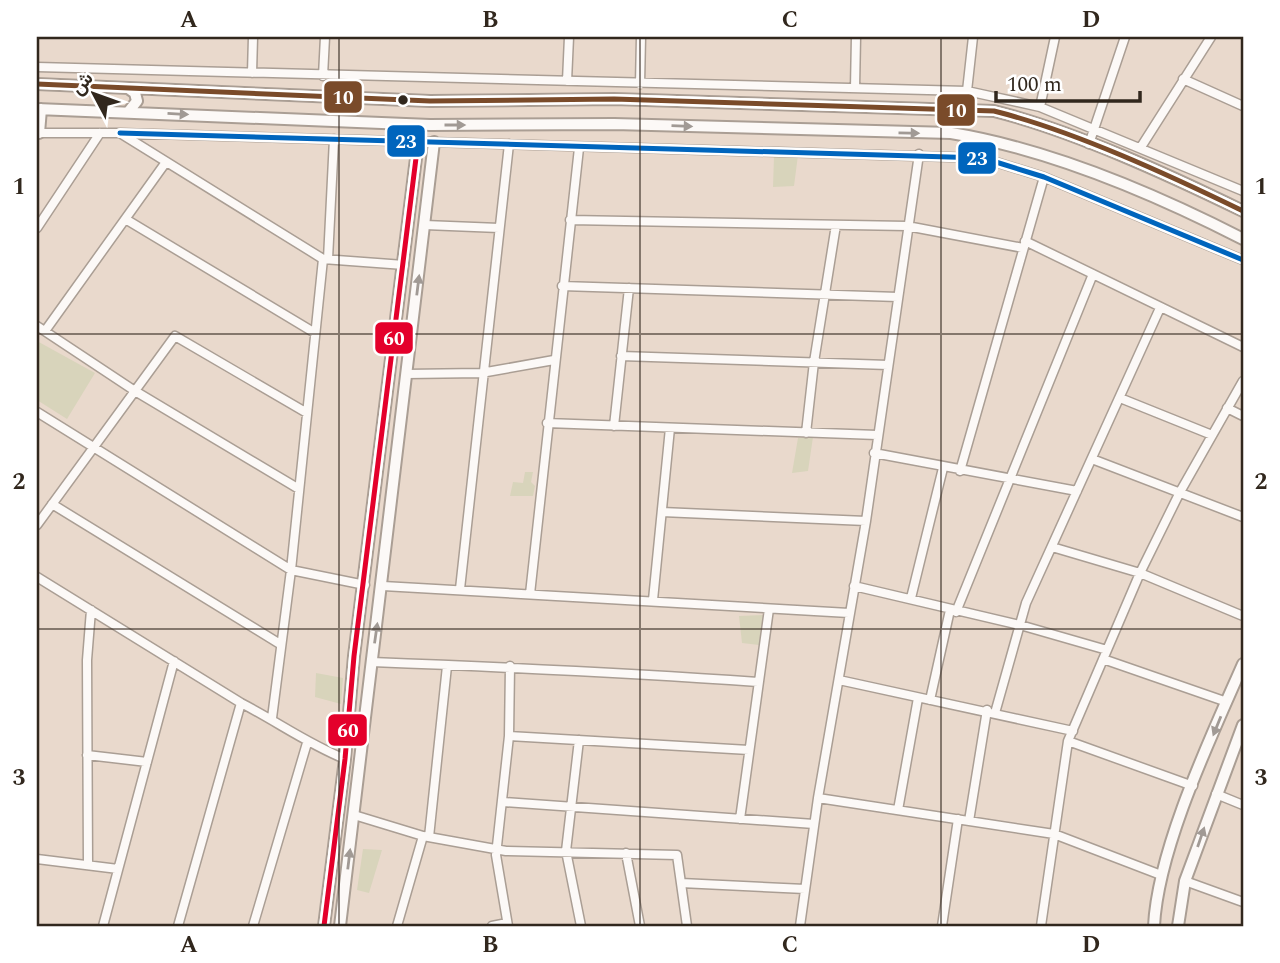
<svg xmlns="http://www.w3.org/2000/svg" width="1280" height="963" viewBox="0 0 1280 963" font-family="Spectral,Vazirmatn,serif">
  <rect width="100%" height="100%" fill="#e9d9cc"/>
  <!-- green -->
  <path fill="#d8d4bb" d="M798,155l-4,31 -21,1 1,-31z
    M37,341l58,32 -28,46 -30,-19z
    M813,437l-5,34 -16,2 6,-35z
    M525,472h8l-2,10 4,4 -2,10h-23l3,-14 10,1z
    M763,615l-4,30 -17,-2 -3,-27z
    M316,673l27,5 -2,26 -26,-7z
    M363,849l19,1 -13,43 -12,-3z"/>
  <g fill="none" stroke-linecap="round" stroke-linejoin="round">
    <!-- street casing -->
    <g stroke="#aa9e94" stroke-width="11">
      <path id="street" d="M37,67l930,24 73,16 203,84
        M252,73l1,-36
        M323,76l2,-39
        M1183,79l60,27
        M567,81l2,-44
        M640,84l1,-47
        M855,88l1,-51
        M967,91l6,-54
        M1040,107l15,-70
        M37,133h83l203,126 81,6
        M120,133l863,25 61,19 199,83
        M1089,144l36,-107
        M1141,147l70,-110
        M127,220l188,113
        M570,220l337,6 116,22
        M425,225l74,3
        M37,228l63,-95
        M1025,241l218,106
        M328,259l6,-120
        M562,286l336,11
        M37,326l98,65 164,98
        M45,331l121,-169
        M621,356l267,9
        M406,374l75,-1 73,-13
        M1120,398l92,37
        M1227,408l16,8
        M37,412l254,158 74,15
        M547,423l330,12
        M614,426l15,-138
        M806,433l8,-71 22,-137
        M874,453l203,38
        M1092,459l151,58
        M960,471l84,-294
        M52,504l228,140
        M662,512l204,9
        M37,525l138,-189 132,77
        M1052,547l88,26 103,43
        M37,577l204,126c37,19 65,40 104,56
        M383,586l466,27
        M854,586l166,39 87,25
        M460,589l49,-445
        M530,594l49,-446
        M911,598l32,-130
        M653,600l17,-172
        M956,612l137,-338
        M1103,659l124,43
        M372,662c129,5 257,11 386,20
        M839,680l234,51
        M930,700l20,-90
        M995,713l31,-110 134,-295
        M272,718l19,-148 32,-311
        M509,736l240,14
        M579,740l-13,111 15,75
        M1068,741l125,45
        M87,755l60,7
        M1216,794l27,11
        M818,798l236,36 107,41
        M503,802l311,22
        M898,810l20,-112
        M354,815l69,21 83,15 171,4 10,71
        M740,819l29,-210
        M969,821l18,-111
        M429,837l18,-171
        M626,853l14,73
        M37,859l81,10
        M88,865l-1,-205 4,-50
        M1185,881l58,21
        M681,883l124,6
        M103,926l71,-265
        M178,926l63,-223
        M253,926l54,-183
        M397,926l26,-90
        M492,926l15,-3
        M508,926l-12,-71 13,-119 1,-70
        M800,926l18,-128 48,-277 53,-367
        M942,926l16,-107
        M1041,926l27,-185 72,-168 40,-81 63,-111"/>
    </g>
    <!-- secondary casing -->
    <g stroke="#aa9e94" stroke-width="14">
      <path id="secondary" d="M37,84l393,17 184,-2 380,12c80,20 175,64 249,100
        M128,88l7,5 2,8 -8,10
        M37,109l393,16 184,-1 337,9c98,16 204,61 292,106
        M39,133l2,-24
        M324,926l21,-167 9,-103 64,-514
        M340,926l94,-784
        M1154,926c4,-78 57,-189 89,-262
        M1178,926l7,-45 58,-156"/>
    </g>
    <!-- street -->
    <use href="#street" stroke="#fcf9f7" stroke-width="8"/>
    <!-- secondary -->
    <use href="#secondary" stroke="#fcf9f7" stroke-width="10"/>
    <!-- bus-1 casing -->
    <g stroke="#fff" stroke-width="10">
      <path id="bus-1" d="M37,84l393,17 184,-2 380,12c80,20 175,64 249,100"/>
    </g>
    <!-- bus-2 casing -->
    <g stroke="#fff" stroke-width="10">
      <path id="bus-2" d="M120,133l863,25 61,19 199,83"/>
    </g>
    <!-- bus-3 casing -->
    <g stroke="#fff" stroke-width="10">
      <path id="bus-3" d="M324,926l21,-167 9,-103 64,-514"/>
    </g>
    <!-- bus-1 -->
    <use href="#bus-1" stroke="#7a4b2a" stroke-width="5"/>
    <!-- bus-2 -->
    <use href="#bus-2" stroke="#0065bd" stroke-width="5"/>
    <!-- bus-3 -->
    <use href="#bus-3" stroke="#e4002b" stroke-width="5"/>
  </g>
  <!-- one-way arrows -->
  <defs><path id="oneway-solid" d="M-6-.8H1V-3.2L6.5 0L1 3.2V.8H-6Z" transform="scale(1.75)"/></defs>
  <g fill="#a19a95">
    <use href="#oneway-solid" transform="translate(178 114) rotate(3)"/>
    <use href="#oneway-solid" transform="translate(455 125)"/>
    <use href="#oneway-solid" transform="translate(682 126) rotate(2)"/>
    <use href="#oneway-solid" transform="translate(909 133) rotate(1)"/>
    <use href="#oneway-solid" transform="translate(418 285) rotate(-83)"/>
    <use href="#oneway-solid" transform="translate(376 633) rotate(-82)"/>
    <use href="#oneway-solid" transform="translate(1217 726) rotate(112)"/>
    <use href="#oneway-solid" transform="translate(1201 837) rotate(-71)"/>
    <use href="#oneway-solid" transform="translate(349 859) rotate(-83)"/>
  </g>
  <!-- grid -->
  <path fill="none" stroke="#31271d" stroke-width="2" stroke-opacity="0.55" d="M339,37v889M640,37v889M941,37v889M37,334h1206M37,629h1206"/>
  <!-- markers -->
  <circle fill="#31271d" stroke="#fff" stroke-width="2.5" cx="403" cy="100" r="6"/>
  <g stroke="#fff" stroke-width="2.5">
    <rect x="323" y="80" width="40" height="34" rx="7" fill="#7a4b2a"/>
    <rect x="936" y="93" width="40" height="34" rx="7" fill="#7a4b2a"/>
    <rect x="386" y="124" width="40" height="34" rx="7" fill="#0065bd"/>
    <rect x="957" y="141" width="40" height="34" rx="7" fill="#0065bd"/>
    <rect x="374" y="321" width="40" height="34" rx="7" fill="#e4002b"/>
    <rect x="327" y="713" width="41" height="34" rx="7" fill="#e4002b"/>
  </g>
  <g font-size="19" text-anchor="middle" font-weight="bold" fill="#fff">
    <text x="343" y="104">10</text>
    <text x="956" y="117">10</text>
    <text x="406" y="148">23</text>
    <text x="977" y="165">23</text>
    <text x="394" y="345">60</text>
    <text x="348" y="737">60</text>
  </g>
  <!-- border -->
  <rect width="1280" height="963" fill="none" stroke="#ffffff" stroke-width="77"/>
  <!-- north arrow -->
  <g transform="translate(94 94) rotate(311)" stroke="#ffffff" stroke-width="5" paint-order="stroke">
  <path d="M0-5L12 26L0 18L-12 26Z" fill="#31271d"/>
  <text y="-10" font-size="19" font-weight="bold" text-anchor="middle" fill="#31271d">ش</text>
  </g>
  <!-- scale -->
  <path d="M996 91v10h144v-10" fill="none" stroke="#31271d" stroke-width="3.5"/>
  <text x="1007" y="91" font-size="21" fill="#31271d" stroke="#ffffff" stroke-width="5" paint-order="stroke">100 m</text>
  <rect x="38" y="38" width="1204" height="887" fill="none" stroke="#31271d" stroke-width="2.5"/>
  <g font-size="23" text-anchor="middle" font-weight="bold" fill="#31271d">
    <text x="189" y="27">A</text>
    <text x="490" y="27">B</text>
    <text x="790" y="27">C</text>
    <text x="1091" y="27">D</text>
    <text x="19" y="194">1</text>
    <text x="1261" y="194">1</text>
    <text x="19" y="489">2</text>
    <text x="1261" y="489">2</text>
    <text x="19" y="785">3</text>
    <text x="1261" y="785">3</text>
    <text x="189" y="952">A</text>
    <text x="490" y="952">B</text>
    <text x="790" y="952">C</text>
    <text x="1091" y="952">D</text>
  </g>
</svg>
